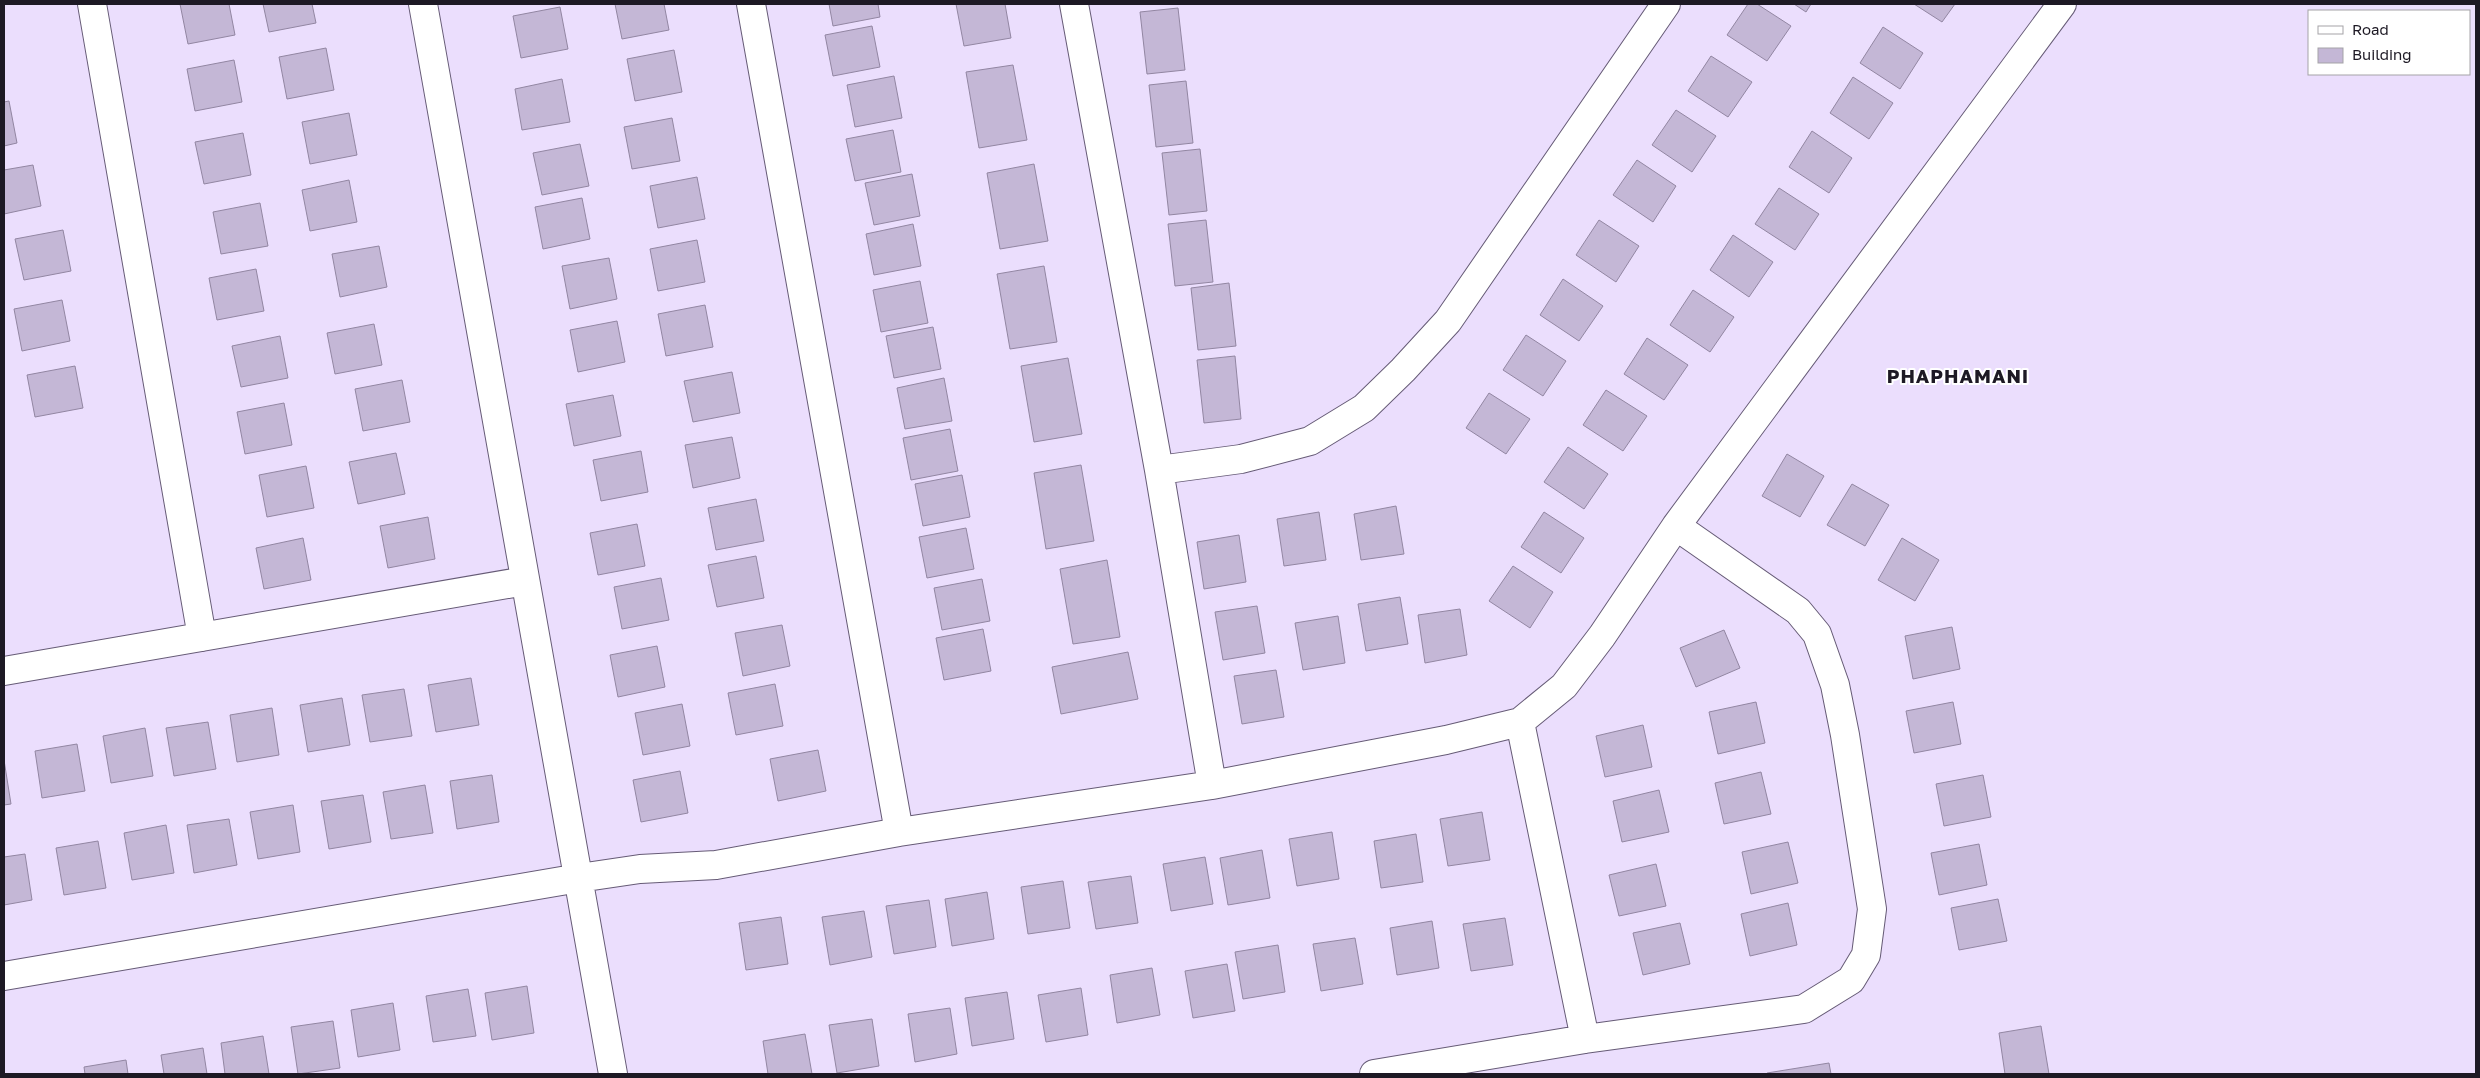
<svg xmlns="http://www.w3.org/2000/svg" width="2480" height="1078" viewBox="0 0 2480 1078" font-family="'Golos Text',sans-serif">
  <rect width="100%" height="100%" fill="#ebdefd"/>
  <!-- building -->
  <path fill="#c4b7d6" stroke="#9286a2" d="M180,4h49l6,31 -47,9z
    M263,4h49l4,19 -47,9z
    M615,4h49l5,26 -47,9z
    M829,4h49l2,13 -47,9z
    M956,4h49l6,34 -47,8z
    M1748,4h9l34,22 -24,35 -40,-26z
    M1794,4h17l-5,8z
    M1914,4h41l-13,18z
    M560,7l8,42 -47,9 -8,-42z
    M1178,8l7,62 -38,4 -7,-62z
    M872,26l8,41 -47,9 -8,-41z
    M1883,27l40,26 -23,36 -40,-26z
    M326,48l8,42 -47,9 -8,-42z
    M674,50l8,42 -47,9 -8,-42z
    M1711,56l41,26 -24,35 -40,-26z
    M234,60l8,42 -47,9 -8,-42z
    M1013,65l14,75 -48,8 -13,-76z
    M894,76l8,42 -47,9 -8,-42z
    M1853,77l40,26 -24,36 -39,-26z
    M562,79l8,43 -48,8 -7,-41z
    M1186,81l7,62 -37,4 -7,-62z
    M9,101l8,42 -13,3v-44z
    M1676,110l40,26 -24,36 -40,-27z
    M349,113l8,42 -47,9 -8,-42z
    M672,118l8,43 -48,8 -8,-42z
    M893,130l8,42 -46,9 -9,-42z
    M1812,131l40,27 -23,35 -40,-26z
    M243,133l8,42 -47,9 -9,-42z
    M580,144l9,42 -47,9 -9,-42z
    M1200,149l7,62 -38,4 -7,-62z
    M1637,160l39,26 -23,36 -40,-27z
    M1034,164l14,77 -48,8 -13,-76z
    M33,165l8,41 -37,8v-44z
    M912,174l8,42 -46,9 -9,-42z
    M697,177l8,42 -47,9 -8,-42z
    M349,180l8,42 -47,9 -8,-41z
    M1779,188l40,26 -24,36 -40,-26z
    M582,198l8,41 -47,10 -8,-42z
    M260,203l8,43 -47,8 -8,-42z
    M1206,220l7,62 -38,4 -7,-62z
    M1599,220l40,26 -23,36 -40,-27z
    M913,224l8,42 -47,9 -8,-41z
    M63,230l8,41 -47,9 -9,-41z
    M1733,235l40,27 -24,35 -39,-27z
    M697,240l8,42 -47,9 -8,-42z
    M379,246l8,41 -47,10 -8,-43z
    M609,258l8,41 -47,10 -8,-43z
    M1044,266l13,76 -47,7 -13,-75z
    M256,269l8,42 -47,9 -8,-42z
    M1563,279l40,27 -24,35 -39,-26z
    M920,281l8,42 -47,9 -8,-42z
    M1229,283l7,63 -38,4 -7,-62z
    M1693,290l41,27 -24,35 -40,-27z
    M62,300l8,41 -48,10 -8,-42z
    M705,305l8,42 -47,9 -8,-42z
    M617,321l8,41 -47,10 -8,-42z
    M374,324l8,41 -47,9 -8,-41z
    M933,327l8,42 -47,9 -8,-42z
    M1526,335l40,26 -23,35 -40,-26z
    M280,336l8,42 -47,9 -9,-41z
    M1647,338l41,27 -24,35 -40,-26z
    M1235,356l6,63 -37,4 -7,-63z
    M1068,358l14,76 -48,8 -13,-76z
    M75,366l8,42 -48,9 -8,-42z
    M732,372l8,41 -47,9 -9,-41z
    M944,378l8,43 -47,8 -8,-41z
    M402,380l8,42 -47,9 -8,-42z
    M1606,390l41,26 -24,35 -40,-26z
    M1489,393l41,26 -24,35 -40,-26z
    M613,395l8,41 -47,10 -8,-42z
    M284,403l8,42 -47,9 -8,-42z
    M950,429l8,42 -47,9 -8,-42z
    M732,437l8,41 -47,10 -8,-43z
    M1568,447l40,27 -24,35 -40,-27z
    M641,451l7,41 -47,9 -8,-41z
    M396,453l9,41 -47,10 -9,-42z
    M1787,454l37,22 -24,41 -38,-21z
    M1081,465l13,76 -48,8 -12,-76z
    M306,466l8,42 -47,9 -8,-42z
    M962,475l8,42 -47,9 -8,-42z
    M1852,484l37,21 -24,41 -38,-21z
    M756,499l8,42 -48,9 -8,-42z
    M1396,506l8,48 -43,6 -7,-46z
    M1319,512l7,48 -42,6 -7,-47z
    M1544,512l40,26 -23,35 -40,-26z
    M428,517l7,42 -47,9 -8,-42z
    M637,524l8,42 -47,9 -8,-42z
    M966,528l8,41 -47,9 -8,-41z
    M1239,535l7,47 -42,7 -7,-47z
    M303,538l8,42 -47,9 -8,-41z
    M1902,538l37,22 -24,41 -37,-21z
    M756,556l8,42 -47,9 -9,-42z
    M1107,560l13,77 -47,7 -13,-75z
    M1513,566l40,26 -23,36 -41,-27z
    M661,578l8,42 -47,9 -8,-42z
    M982,579l8,42 -48,9 -8,-42z
    M1400,597l8,47 -42,7 -8,-47z
    M1257,606l8,47 -42,7 -8,-48z
    M1460,609l7,46 -42,8 -7,-48z
    M1338,616l7,47 -42,7 -8,-47z
    M782,625l8,41 -47,10 -8,-43z
    M1952,627l8,42 -47,10 -8,-43z
    M983,629l8,42 -47,9 -8,-42z
    M1724,630l16,38 -44,19 -16,-39z
    M657,646l8,41 -47,10 -8,-42z
    M1128,652l10,47 -77,15 -9,-47z
    M1276,670l8,47 -42,7 -8,-48z
    M471,678l8,47 -43,7 -8,-47z
    M775,684l8,42 -47,9 -8,-42z
    M404,689l8,47 -42,6 -8,-47z
    M342,698l8,47 -42,7 -8,-47z
    M1756,702l9,41 -47,11 -9,-42z
    M1953,702l8,42 -47,9 -8,-42z
    M682,704l8,42 -47,9 -8,-42z
    M272,708l7,47 -42,7 -7,-47z
    M208,722l8,47 -42,7 -8,-48z
    M1643,725l9,42 -47,10 -9,-41z
    M145,728l8,48 -42,7 -8,-47z
    M77,744l8,47 -43,7 -7,-47z
    M818,750l8,41 -48,10 -8,-42z
    M4,760l7,44 -7,1z
    M680,771l8,42 -47,9 -8,-42z
    M1761,772l10,42 -47,10 -9,-41z
    M492,775l7,47 -42,7 -7,-48z
    M1983,775l8,42 -47,9 -8,-42z
    M425,785l8,48 -42,6 -8,-47z
    M1659,790l10,42 -47,10 -9,-41z
    M363,795l8,47 -42,7 -8,-48z
    M293,805l7,47 -42,7 -8,-47z
    M1482,812l8,48 -42,6 -8,-47z
    M229,819l8,46 -43,8 -7,-48z
    M166,825l8,48 -42,7 -8,-47z
    M1332,832l7,47 -42,7 -8,-47z
    M1416,834l7,48 -42,6 -7,-47z
    M98,841l8,47 -42,7 -8,-47z
    M1788,842l10,41 -47,11 -9,-42z
    M1979,844l8,41 -48,10 -8,-42z
    M1262,850l8,48 -42,7 -8,-47z
    M25,854l7,46 -28,5v-48z
    M1205,857l8,47 -42,7 -8,-47z
    M1656,864l10,42 -47,10 -10,-41z
    M1131,876l7,47 -42,6 -8,-47z
    M1063,881l7,47 -42,6 -7,-47z
    M987,892l7,47 -42,7 -7,-47z
    M1998,899l9,42 -48,9 -8,-42z
    M929,900l7,47 -42,7 -8,-48z
    M1788,903l9,42 -47,11 -9,-42z
    M864,911l8,46 -42,8 -8,-48z
    M781,917l7,47 -42,6 -7,-47z
    M1505,918l8,47 -42,6 -8,-47z
    M1432,921l7,47 -42,7 -7,-47z
    M1680,923l10,41 -47,11 -10,-42z
    M1355,938l8,46 -42,7 -8,-47z
    M1278,945l7,47 -42,7 -8,-47z
    M1227,964l8,47 -42,7 -8,-47z
    M1152,968l8,47 -43,8 -7,-48z
    M527,986l7,47 -42,7 -7,-47z
    M1081,988l7,47 -42,7 -8,-47z
    M468,989l8,47 -43,6 -7,-46z
    M1007,992l7,47 -42,7 -7,-48z
    M393,1003l7,47 -42,7 -7,-47z
    M950,1008l7,46 -42,8 -7,-48z
    M872,1019l7,47 -42,7 -8,-48z
    M333,1021l7,47 -42,6 -7,-47z
    M2041,1026l8,48h-44l-6,-41z
    M805,1034l7,40h-44l-5,-33z
    M263,1036l6,38h-44l-4,-31z
    M203,1048l4,26h-43l-3,-19z
    M126,1060l2,14h-43l-1,-7z
    M1829,1063l2,11h-64v-1z"/>
  <g fill="none" stroke-linecap="round" stroke-linejoin="round">
    <!-- minor casing -->
    <g stroke="#665b76" stroke-width="30">
      <path id="minor" d="M92,4l110,633
        M423,4l190,1070
        M751,4l148,828
        M1074,4l85,466 53,315
        M1159,470l82,-11 69,-18 54,-33 39,-38 45,-49 218,-317
        M4,671l521,-90
        M1520,722l65,317
        M4,976l575,-98 61,-9 76,-4 183,-33 313,-47 234,-45 74,-18 44,-36 38,-50 74,-110 386,-522
        M1374,1074l211,-35 219,-30 47,-29 15,-25 6,-46 -27,-174 -10,-50 -18,-51 -19,-23 -122,-85"/>
    </g>
    <!-- minor -->
    <use href="#minor" stroke="#fff" stroke-width="28"/>
  </g>
  <g text-anchor="middle" dominant-baseline="central" stroke-width="4" stroke-linejoin="round" paint-order="stroke">
    <!-- district labels -->
    <g font-size="19" font-weight="bold" letter-spacing="1" fill="#1d1924" stroke="#fff">
      <text x="1958" y="375">PHAPHAMANI</text>
    </g>
  </g>
  <!-- border -->
  <rect width="2480" height="1078" fill="none" stroke="#1d1924" stroke-width="10"/>
  <!-- legend -->
  <rect x="2308" y="10" width="162" height="65" fill="#ffffff" stroke="#a5a3a7"/>
  <rect x="2318" y="26" width="25" height="8" fill="#ffffff" stroke="#a5a3a7"/>
  <text x="2352" y="35" font-size="15" fill="#1d1924">Road</text>
  <rect x="2318" y="48" width="25" height="15" fill="#c4b7d6" stroke="#a5a3a7"/>
  <text x="2352" y="60" font-size="15" fill="#1d1924">Building</text>
</svg>
